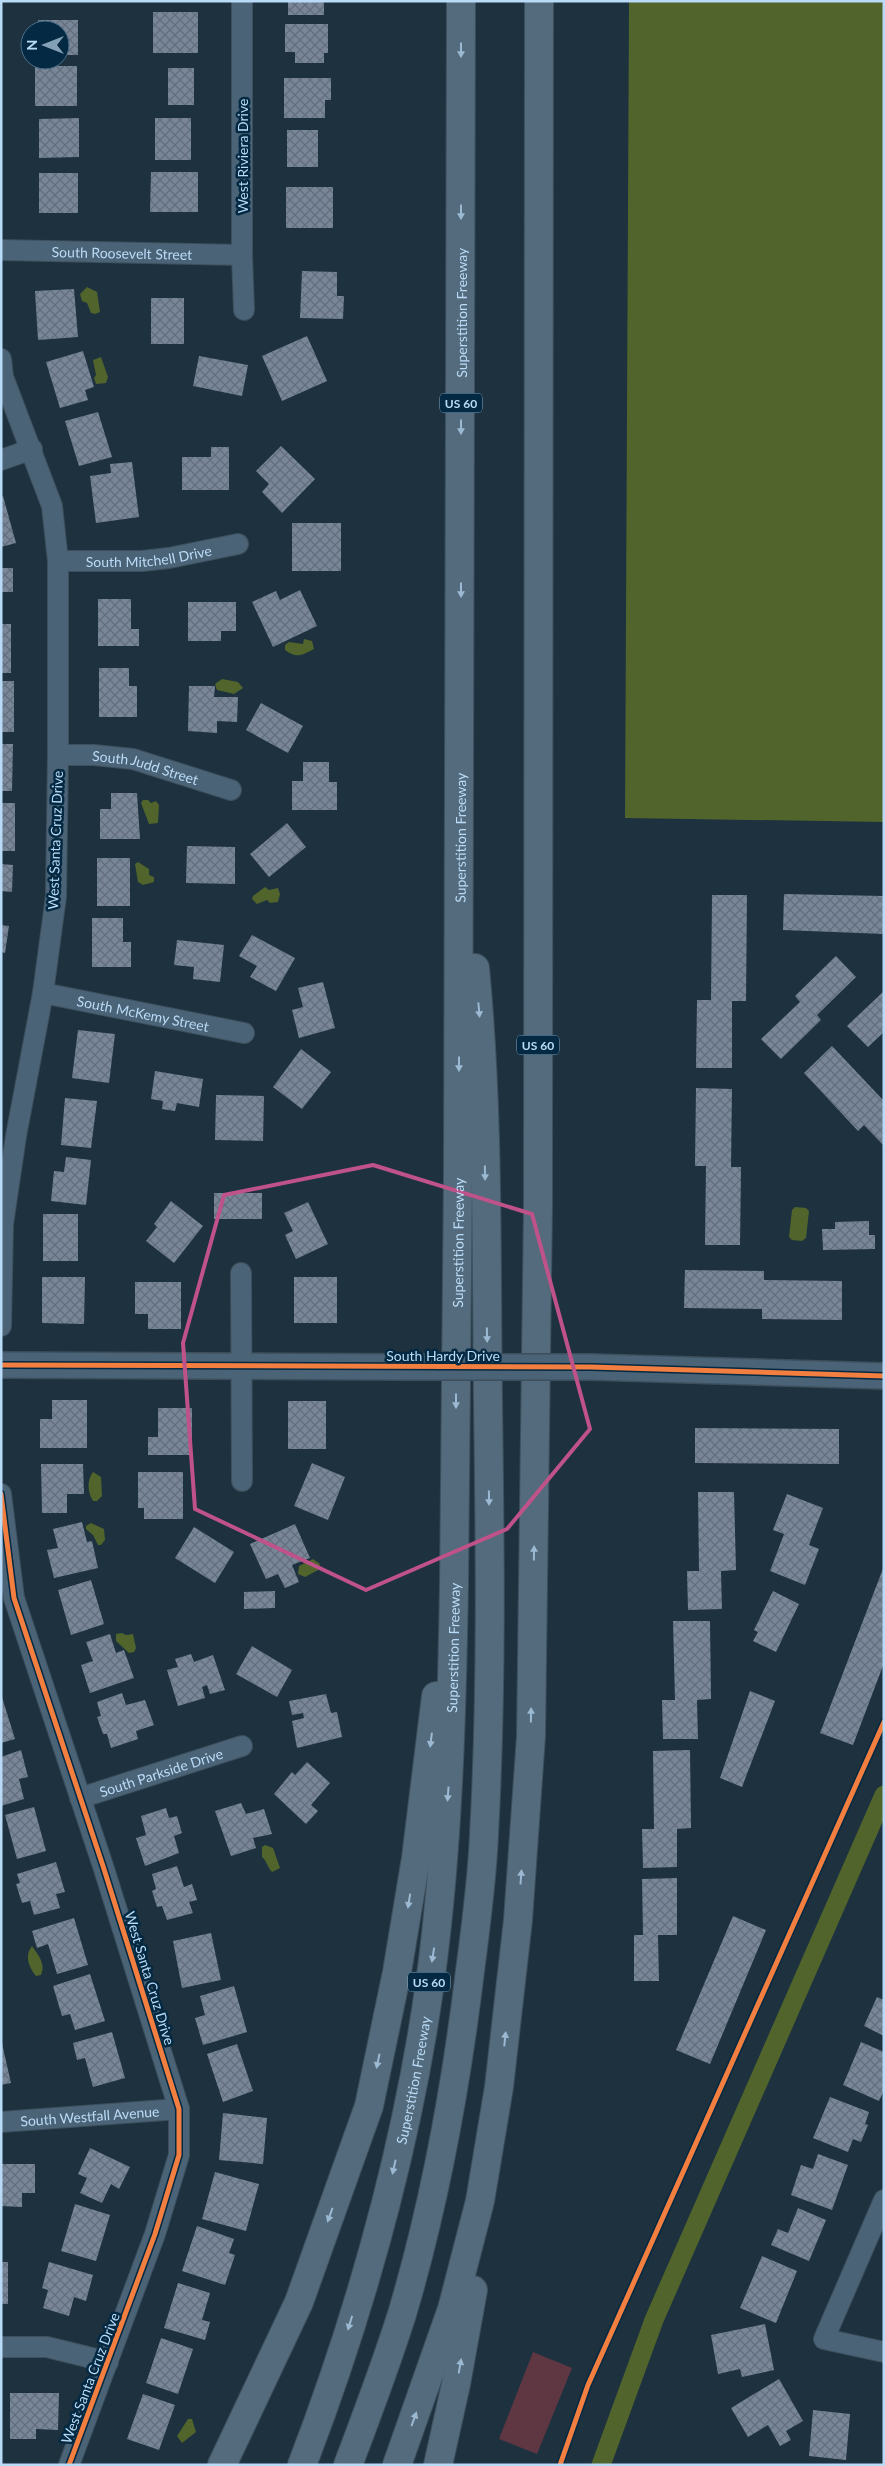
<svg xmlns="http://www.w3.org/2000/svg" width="885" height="2466" viewBox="0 0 885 2466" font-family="Lato,sans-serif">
  <defs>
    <pattern id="building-cross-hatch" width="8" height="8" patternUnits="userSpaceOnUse" patternTransform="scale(1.25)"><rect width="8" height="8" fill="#788698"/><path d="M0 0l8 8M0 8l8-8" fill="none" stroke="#626e7d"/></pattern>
  </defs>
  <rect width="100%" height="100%" fill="#1d313f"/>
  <!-- park -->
  <path fill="#5f3743" d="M533,2352l39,16 -35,86 -38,-15z"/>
  <!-- water -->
  <path fill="#50642c" d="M629,1h255v821l-259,-4z
    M87,287l10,5 3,20 -5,2 -4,-1 -4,-10 -5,-2 -2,-7z
    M101,357l7,20 -2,6 -10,1 -2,-6 2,-3 -3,-15z
    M304,639l8,2 2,8c-12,6 -17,10 -29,1v-5l4,-3 14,2z
    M222,679l16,3 5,6 -9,6 -17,-4 -2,-6z
    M143,800h5l3,3 5,-2 3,4 -1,18 -9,1 -8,-21z
    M138,862l11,7v6l5,2v5l-11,3 -5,-3 -3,-18z
    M265,887l4,3 9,-2 2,6 -2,8 -8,1 -3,-3 -10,4 -5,-5 1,-3z
    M795,1207l11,1 3,3 -3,27 -4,3 -10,-1 -3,-3 3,-27z
    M93,1472l8,5 1,19 -5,5h-4c-6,-10 -6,-21 0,-29z
    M91,1523l13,6 1,11 -4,5h-3l-5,-10 -7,-6v-3z
    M313,1559l7,5 -2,6 -13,7 -7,-3 1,-8z
    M122,1633l4,2 7,-1 3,14 -2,4 -5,1 -13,-12v-7z
    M265,1845l8,3 7,20 -8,4c-5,-5 -5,-11 -10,-15v-10z
    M32,1946c6,9 14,17 9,29l-5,1c-7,-9 -12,-20 -4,-30z
    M188,2419h4l4,13 -14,11 -5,-7z"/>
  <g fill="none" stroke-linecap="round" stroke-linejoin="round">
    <!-- canal -->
    <path stroke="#50642c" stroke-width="19" d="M601,2465l53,-145 230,-525"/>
  </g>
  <!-- building -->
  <path fill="url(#building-cross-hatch)" d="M288,1h36v14h-36z
    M153,12h45v41h-45z
    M38,20h40v35h-18v-25h-22z
    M285,24h43v29h-4v10h-29v-11h-10z
    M35,66h42v40h-42z
    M168,68h26v37h-26z
    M284,78h47v22h-6v18h-41z
    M79,118v39l-40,1v-39z
    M155,118h36v42h-36z
    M287,130h31v37h-31z
    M151,172h47v40h-48z
    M39,173h39v40h-39z
    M286,187h47v41h-47z
    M302,271l35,1v24h7l-1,23 -43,-1z
    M74,289l4,48 -40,3 -3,-49z
    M151,298h33v46h-33z
    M307,336l20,45 -45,20 -20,-45z
    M83,351l11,36 -9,3 3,10 -28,8 -14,-46z
    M199,356l49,9 -6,31 -49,-10z
    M98,412l14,45 -33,9 -14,-45z
    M281,446l34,33 -33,34 -20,-21 7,-8 -13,-13z
    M211,447h18v43h-47v-33h29z
    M132,462l7,55 -43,6 -6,-47 21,-3 -1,-9z
    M3,496l13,47 -15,4v-50z
    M292,523h49v48h-49z
    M1,568h12v24h-12z
    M300,590l17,36 -44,21 -21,-45 24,-11 4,9z
    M98,599h33v30h8v17h-41z
    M188,602h48v29h-15v10h-33z
    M1,624h10v49h-10z
    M99,668h30v18h8v31h-38z
    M1,681h13v51h-13z
    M189,686h26l-1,11h24l-1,25 -20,-1v12l-29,-2z
    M261,703l42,23 -15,27 -42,-23z
    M1,744h12l-1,47h-11z
    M303,762h26v20h8v28h-45v-29h11z
    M111,793h26l3,46h-40v-30h11z
    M1,803h14v48h-14z
    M287,823l19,24 -37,30 -19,-23z
    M187,846l48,1v37l-49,-1z
    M97,858h33v48h-33z
    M1,864l12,1 -1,27 -11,-1z
    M784,894l100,2v38l-101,-4z
    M712,895h35l-1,106h-14v67h-36l1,-68h14z
    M92,918h31v24h8v25h-39z
    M1,925l8,1 -4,27 -4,-1z
    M252,935l43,23 -19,33 -26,-14 7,-11 -18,-10z
    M177,940l47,5 -4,37 -27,-3 1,-12 -20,-2z
    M836,956l20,21 -39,38 4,5 -40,39 -20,-20 39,-37 -5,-6z
    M323,982l12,46 -36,10 -7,-28 11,-3 -5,-19z
    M884,991v41l-16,15 -21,-21z
    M78,1030l37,4 -6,49 -37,-5z
    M832,1046l52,55v45l-20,-21 -6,6 -54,-58z
    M301,1049l30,23 -29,37 -29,-22z
    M155,1071l48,8 -4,28 -22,-4 -2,8 -13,-2 1,-8 -12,-2z
    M696,1088l36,1 -1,78h10l-1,78h-35l1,-79h-11z
    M216,1095l48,1 -1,45 -48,-1z
    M65,1098l32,3 -6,47 -30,-3z
    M66,1157l25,3 -5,45 -35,-4 3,-30 10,1z
    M214,1193h48v26h-48z
    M171,1201l32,25 -29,37 -28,-22 11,-14 -3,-3z
    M308,1202l20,42 -32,15 -11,-24 8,-4 -9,-18z
    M43,1214h35v47h-35z
    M869,1221v14h6v14l-52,1 -1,-21h13v-7z
    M685,1270l79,1v9l78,1v39l-80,-1v-10l-78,-1z
    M42,1277h43l-1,47 -42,-1z
    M294,1277h43v46h-43z
    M135,1282h46v47h-33v-15h-13z
    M52,1400h35v48h-47v-29h12z
    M288,1401h38v48h-38z
    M158,1408h34v47h-44v-18h10z
    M695,1428l144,1v35l-144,-1z
    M312,1463l33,14 -17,43 -34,-14z
    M41,1464h42l1,30h-17v19h-25z
    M138,1472h45v47h-39v-11h-6z
    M698,1492h36l2,78 -15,1 1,38 -34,1 -1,-39h12z
    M787,1494l36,14 -14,37 10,4 -14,36 -35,-14 14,-37 -11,-4z
    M82,1522l5,20 5,-1 6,27 -44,10 -7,-28 11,-2 -5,-19z
    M295,1524l15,34 -18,7 7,17 -14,6 -7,-14 -12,5 -16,-35z
    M194,1527l40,25 -19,31 -40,-25z
    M884,1566v97l-31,82 -33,-12z
    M91,1580l13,44 -33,11 -13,-45z
    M275,1591v17l-31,1v-17z
    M773,1591l26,13 -23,48 -23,-11 5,-9 -4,-2z
    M673,1621h37l1,78 -14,1 1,39h-35l-1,-39h13z
    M110,1634l6,19 8,-3 10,28 -44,15 -9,-28 12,-4 -7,-19z
    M252,1646l40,24 -15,27 -41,-23z
    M191,1654l3,8 19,-7 12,35 -15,4 -3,-9 -5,2 3,11 -27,8 -11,-36 11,-3 -3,-8z
    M750,1691l25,10 -33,86 -22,-9z
    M122,1693l4,12 19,-5 9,25 -18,6 2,8 -27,9 -4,-14h-4l-6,-17 4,-1 -4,-14z
    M1,1694l14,45 -14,4z
    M326,1694l5,19 6,-1 5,25 -45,11 -5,-27 12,-3 -1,-5 -11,2 -3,-14z
    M21,1750l7,27 -9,2 5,20 -23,7v-49z
    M690,1750l1,78 -14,1v38l-34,1 -1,-39h12l-1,-78z
    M307,1762l23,21 -19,22 7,6 -12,13 -32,-30 18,-22 3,3z
    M241,1803l5,11 18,-5 8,25 -19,4 3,10 -25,8 -16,-45z
    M34,1807l12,44 -29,8 -12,-44z
    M166,1808l3,10 8,-2 5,17 -8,3 5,17 -34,13 -9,-28 10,-3 -5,-19z
    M56,1862l9,30 -9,2 4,14 -26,7 -4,-14 -8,2 -6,-19 4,-1 -3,-9z
    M177,1866l7,21 8,-3 5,16 -8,2 4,11 -26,7 -5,-14 -5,1 -5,-16 4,-2 -4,-15z
    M677,1878v57h-19l1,46h-25v-46h9l-1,-56z
    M733,1916l33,14 -56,134 -34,-14z
    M74,1918l14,47 -31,9 -9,-30 -11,4 -5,-17z
    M211,1933l10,47 -39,8 -9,-47z
    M90,1974l15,47 -30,9 -5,-16 -8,2 -9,-30z
    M234,1986l13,46 -44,13 -8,-27 10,-3 -5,-19z
    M877,1997l7,3v36l-20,-10z
    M112,2032l13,46 -32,9 -8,-29 -8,2 -4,-17z
    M1,2039l10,44 -10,2z
    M861,2042l23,10v38l-5,11 -36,-16z
    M237,2044l16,47 -30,11 -16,-48z
    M830,2097l39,15 -4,12 3,1 -7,17 -8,-3 -5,13 -35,-14z
    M223,2113l44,5 -4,46 -44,-4z
    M90,2148l40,19 -11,22 -8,-5 -9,19 -22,-10 7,-15 -9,-4z
    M818,2154l30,11 -16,45 -41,-15 10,-30 12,4z
    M1,2164h34v29h-13v14l-21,-1z
    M215,2172l44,12 -13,47 -44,-12z
    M75,2204l35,11 -14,46 -35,-10z
    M798,2208l28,12 -17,41 -38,-16 7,-16 10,4z
    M197,2226l37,13 -5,14 6,2 -10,30 -43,-14z
    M762,2256l35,15 -21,52 -36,-15z
    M1,2262h7v42h-7z
    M49,2262l44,13 -7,26 -12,-4 -5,19 -26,-8 5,-18 -6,-2z
    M178,2283l32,10 -8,27 8,2 -5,18 -41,-12z
    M765,2324l9,46 -32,7 -2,-8 -22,5 -7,-39z
    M161,2338l32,11 -15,45 -32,-11z
    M779,2379l24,42 -17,10 5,9 -11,6 -12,-21 -20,12 -17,-29z
    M10,2393h49l-1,37 -22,-1v10h-26z
    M143,2394l32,11 -16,45 -32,-11z
    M813,2410l37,4 -4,46 -37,-4z"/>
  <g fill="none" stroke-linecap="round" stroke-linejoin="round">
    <!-- minor casing -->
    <g stroke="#3d4f5d" stroke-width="22">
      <g id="minor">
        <path d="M242,1v254l2,55"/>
        <path id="s1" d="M1,250l241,5"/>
        <path d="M1,359l2,18 49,129 6,55v194l-2,141 -13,97 -27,143 -13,88 -2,102"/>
        <path d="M1,460l31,-11"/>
        <path id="s2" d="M58,561h84l27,-3 69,-14"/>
        <path id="s3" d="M58,755h36l39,4 98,31"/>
        <path id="s4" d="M43,993l201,40"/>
        <path d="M241,1273l1,208"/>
        <path d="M1,1494l13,104 90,271 75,240v46l-24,79 -86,231"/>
        <path id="s5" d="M80,1798l162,-52"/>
        <path id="s6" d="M1,2122l178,-13"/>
        <path d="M884,2200l-60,139 60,13"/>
        <path d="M1,2347h46l61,15"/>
      </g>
    </g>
    <!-- tertiary casing -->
    <g stroke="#3d4f5d" stroke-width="28">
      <path id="tertiary" d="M1,1365l406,2
        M591,1367l293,9"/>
    </g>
    <!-- motorway casing -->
    <g stroke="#3d4f5d" stroke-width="30">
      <g id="motorway">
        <path d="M222,2465l77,-163 70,-196 28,-134 19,-114 20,-162"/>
        <path id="s7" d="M302,2465c64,-166 115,-355 134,-531 13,-116 16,-232 18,-349 2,-137 3,-274 4,-411 3,-391 3,-782 3,-1173"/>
        <path d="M348,2465c19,-50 38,-100 54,-151 33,-111 54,-227 68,-343 6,-45 12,-90 14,-136 8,-144 6,-289 4,-433 -2,-145 1,-290 -13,-434"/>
        <path d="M397,2465l55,-156 28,-108 19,-114 19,-167 13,-184 7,-530 1,-1205"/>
        <path d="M438,2465l18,-81 17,-94"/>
      </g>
    </g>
    <!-- minor -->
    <use href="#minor" stroke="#4b6376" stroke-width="20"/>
    <!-- tertiary -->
    <use href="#tertiary" stroke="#4b6376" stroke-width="25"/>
    <!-- motorway -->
    <use href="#motorway" stroke="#536b7c" stroke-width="28"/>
    <!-- tertiary-bridge casing -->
    <g stroke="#3d4f5d" stroke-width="28" stroke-linecap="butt">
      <path id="tertiary-bridge" d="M407,1367h184"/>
    </g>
    <!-- tertiary-bridge -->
    <use href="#tertiary-bridge" stroke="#4b6376" stroke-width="25"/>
    <!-- cycleway casing -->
    <g stroke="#042942" stroke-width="8">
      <path id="cycleway" d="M1,1365l590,2 293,9
        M1,1494l13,104 90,271 75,240v46l-24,79 -86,231
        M560,2465l28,-80 296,-663"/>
    </g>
    <!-- cycleway -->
    <use href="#cycleway" stroke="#f27e40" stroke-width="5"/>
  </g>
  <!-- one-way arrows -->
  <defs><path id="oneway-solid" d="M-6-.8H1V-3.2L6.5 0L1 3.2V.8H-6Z" transform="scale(1.25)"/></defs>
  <g fill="#9bb9d2">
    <use href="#oneway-solid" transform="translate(461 50) rotate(90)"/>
    <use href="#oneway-solid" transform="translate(461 212) rotate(90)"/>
    <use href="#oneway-solid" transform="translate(461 427) rotate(90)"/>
    <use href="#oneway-solid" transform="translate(461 590) rotate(90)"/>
    <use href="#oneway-solid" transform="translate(479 1010) rotate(85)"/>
    <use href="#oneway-solid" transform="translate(459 1064) rotate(90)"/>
    <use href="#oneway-solid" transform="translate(485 1173) rotate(89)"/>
    <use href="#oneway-solid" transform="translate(487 1335) rotate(89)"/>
    <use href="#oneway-solid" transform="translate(456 1401) rotate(90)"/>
    <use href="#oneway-solid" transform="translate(489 1498) rotate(89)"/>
    <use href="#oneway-solid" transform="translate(534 1553) rotate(-89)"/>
    <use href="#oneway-solid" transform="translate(531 1715) rotate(-89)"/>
    <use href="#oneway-solid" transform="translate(431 1740) rotate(97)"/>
    <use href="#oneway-solid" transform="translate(448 1794) rotate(94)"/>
    <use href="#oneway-solid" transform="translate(521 1877) rotate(-86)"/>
    <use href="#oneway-solid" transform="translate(409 1901) rotate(99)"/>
    <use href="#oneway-solid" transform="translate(433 1955) rotate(99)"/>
    <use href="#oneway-solid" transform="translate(505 2039) rotate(-84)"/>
    <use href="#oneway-solid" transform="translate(378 2061) rotate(102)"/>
    <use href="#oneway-solid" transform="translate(394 2167) rotate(103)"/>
    <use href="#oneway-solid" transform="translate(330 2215) rotate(110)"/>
    <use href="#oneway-solid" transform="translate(350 2323) rotate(107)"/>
    <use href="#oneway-solid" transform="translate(460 2366) rotate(-80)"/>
    <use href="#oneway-solid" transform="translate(414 2419) rotate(-70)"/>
  </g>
  <!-- marked area -->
  <path fill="none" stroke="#c0528a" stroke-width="4" stroke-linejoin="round" d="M373,1165l159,49 58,215 -83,100 -141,61 -171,-81 -12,-166 41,-148z"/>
  <g text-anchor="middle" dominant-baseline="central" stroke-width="5" stroke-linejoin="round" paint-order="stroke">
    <!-- shield labels -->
    <g fill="#042942" stroke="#83a6c1" stroke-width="1">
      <rect x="440" y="393.5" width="42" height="19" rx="4"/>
      <rect x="517" y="1035.5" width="42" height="19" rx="4"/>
      <rect x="408" y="1972.5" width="42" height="19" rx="4"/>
    </g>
    <g font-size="12" font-weight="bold" fill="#badbf7">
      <text x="461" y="403">US 60</text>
      <text x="538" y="1045">US 60</text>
      <text x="429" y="1982">US 60</text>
    </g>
    <!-- street labels -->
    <g font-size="14" fill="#badbf7" stroke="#042942">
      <text transform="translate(242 156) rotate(-90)">West Riviera Drive</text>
      <text stroke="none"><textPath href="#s1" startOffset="121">South Roosevelt Street</textPath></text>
      <text stroke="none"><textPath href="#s7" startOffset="2171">Superstition Freeway</textPath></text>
      <text stroke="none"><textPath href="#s2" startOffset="91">South Mitchell Drive</textPath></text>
      <text stroke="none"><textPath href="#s3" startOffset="89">South Judd Street</textPath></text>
      <text stroke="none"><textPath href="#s7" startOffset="1646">Superstition Freeway</textPath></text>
      <text transform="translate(55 840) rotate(-88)">West Santa Cruz Drive</text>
      <text stroke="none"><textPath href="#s4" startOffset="102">South McKemy Street</textPath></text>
      <text stroke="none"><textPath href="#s7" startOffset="1241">Superstition Freeway</textPath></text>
      <text x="443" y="1355">South Hardy Drive</text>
      <text stroke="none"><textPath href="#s7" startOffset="836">Superstition Freeway</textPath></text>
      <text stroke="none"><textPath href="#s5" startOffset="85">South Parkside Drive</textPath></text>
      <text transform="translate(150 1978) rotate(73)">West Santa Cruz Drive</text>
      <text stroke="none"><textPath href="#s7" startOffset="401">Superstition Freeway</textPath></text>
      <text stroke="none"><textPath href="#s6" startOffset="89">South Westfall Avenue</textPath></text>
      <text transform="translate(90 2378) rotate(-69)">West Santa Cruz Drive</text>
    </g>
  </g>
  <!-- border -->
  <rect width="885" height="2466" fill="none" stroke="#badbf7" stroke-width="5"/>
  <!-- north arrow -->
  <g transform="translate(45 45) rotate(270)"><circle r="24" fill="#042942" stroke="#4d708a"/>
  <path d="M0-4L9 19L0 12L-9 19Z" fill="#83a0b7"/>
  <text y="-8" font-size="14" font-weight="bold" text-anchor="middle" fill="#badbf7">N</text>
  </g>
</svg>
